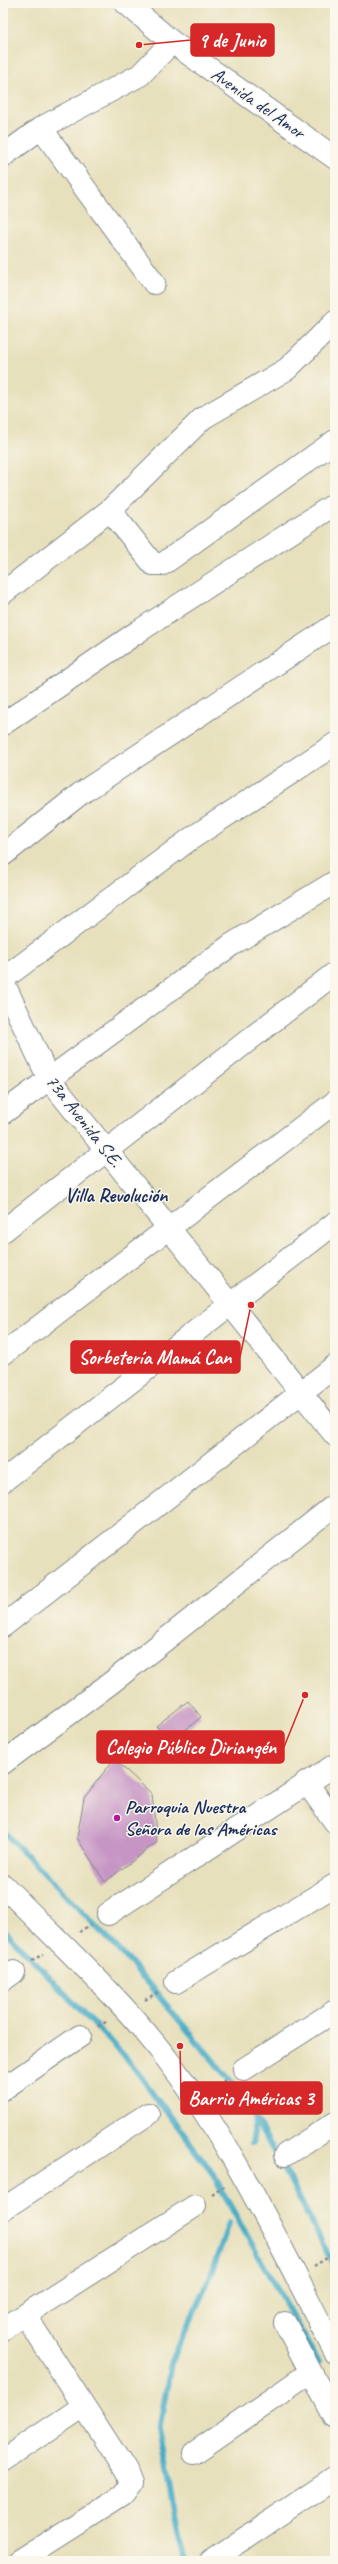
<svg xmlns="http://www.w3.org/2000/svg" width="338" height="2564" viewBox="0 0 338 2564" font-family="Caveat,sans-serif">
  <rect width="100%" height="100%" fill="#fbf7ec"/>
  <filter id="ink" filterUnits="userSpaceOnUse"><feTurbulence type="fractalNoise" baseFrequency=".025" numOctaves="2"/><feDisplacementMap in="SourceGraphic" scale="8" xChannelSelector="R" yChannelSelector="G"/><feConvolveMatrix kernelMatrix="1 2 1 2 8 2 1 2 1" color-interpolation-filters="sRGB"/></filter>
  <filter id="wash" filterUnits="userSpaceOnUse"><feTurbulence type="fractalNoise" baseFrequency=".012" numOctaves="4" result="noise"/><feDisplacementMap in="SourceGraphic" scale="16" xChannelSelector="R" yChannelSelector="G"/><feGaussianBlur stdDeviation="0.9" result="paint"/><feColorMatrix in="noise" values="0 0 0 0 0 0 0 0 0 0 0 0 0 0 0 0 0 1.4 0 .05"/><feComposite in="paint" operator="in"/></filter>
  <g filter="url(#wash)">
    <rect width="100%" height="100%" fill="#e7e0bc"/>
    <g fill="none" stroke-linecap="round" stroke-linejoin="round">
      <!-- stream -->
      <path stroke="#48adc7" stroke-width="6" d="M3,1831l121,124 121,143 11,22 -4,23
        M3,1929l126,132 80,107 109,194
        M256,2120l32,56 47,92
        M185,2561l-6,-23 -20,-108 12,-67 39,-86 19,-54"/>
    </g>
    <g id="blocks">
      <!-- building -->
      <path fill="#c695c4" d="M188,1701l13,16 -31,26 -14,-17z
        M114,1759l38,35 5,48 -52,40 -28,-44 7,-40z"/>
    </g>
  </g>
  <g filter="url(#ink)">
    <use href="#blocks" fill-opacity="0" stroke="#81888d" stroke-width="1"/>
    <g fill="none" stroke-linecap="round" stroke-linejoin="round">
      <!-- minor casing -->
      <g stroke="#81888d" stroke-width="24">
        <path id="minor" d="M126,3l46,39 163,116
          M41,128l113,155
          M3,156l38,-28 99,-53 32,-33
          M110,510l43,54h10l172,-123
          M3,593l107,-83 93,-92 84,-49 48,-47
          M3,724l136,-93 196,-127
          M3,855l77,-61 255,-169
          M3,979l186,-139 146,-96
          M3,982l46,97 286,356
          M3,1113l228,-168 104,-63
          M3,1231l332,-258
          M3,1354l332,-252
          M3,1481l332,-258
          M3,1626l332,-260
          M3,1763l109,-81 223,-177
          M306,1782l29,40
          M3,1885c55,57 116,111 164,174 69,90 116,193 168,293
          M108,1914l227,-149
          M3,1980l11,-8
          M176,1982l159,-97
          M244,2069l91,-58
          M3,2089l77,-53
          M285,2155l50,-32
          M3,2209l145,-95
          M285,2323l50,95
          M3,2329l192,-123
          M194,2453l117,-81
          M3,2460l81,-54
          M19,2561l104,-66 8,-11 -5,-13 -101,-156
          M211,2561l124,-83"/>
      </g>
      <!-- path -->
      <path stroke="#81888d" stroke-width="2.5" stroke-dasharray="3 3" stroke-linecap="butt" d="M79,1932l11,-7
        M32,1961l11,-7
        M145,2000l13,-8
        M98,2026l10,-5
        M213,2088l14,-9
        M212,2195l14,-10
        M314,2266l21,-13"/>
      <!-- minor -->
      <use href="#minor" stroke="#fff" stroke-width="22"/>
    </g>
  </g>
  <!-- markers -->
  <circle fill="#b5179e" stroke="#fbf7ec" stroke-width="1.5" cx="117" cy="1818" r="4"/>
  <g text-anchor="middle" dominant-baseline="central" stroke-width="3" stroke-linejoin="round" paint-order="stroke">
    <!-- street labels -->
    <g font-size="19" fill="#1b2f5e" stroke="#fbf7ec">
      <text transform="translate(258 103) rotate(35)">Avenida del Amor</text>
      <text transform="translate(84 1121) rotate(52)">73a Avenida S.E.</text>
    </g>
    <!-- poi labels -->
    <g font-size="19" font-weight="bold" fill="#1b2f5e" stroke="#fbf7ec" text-anchor="start">
      <text x="125" y="1807">Parroquia Nuestra<tspan x="125" dy="22">Señora de las Américas</tspan></text>
    </g>
    <!-- neighbourhood labels -->
    <g font-size="20" font-weight="bold" fill="#1b2f5e" stroke="#fbf7ec">
      <text x="116" y="1195">Villa Revolución</text>
    </g>
  </g>
  <!-- callouts -->
  <path fill="none" stroke="#d62828" stroke-width="1.5" d="M139 45L191 40M251 1305L240 1357M305 1695L284 1747M180 2046L181 2098"/>
  <g fill="#d62828" stroke="#fbf7ec" stroke-width="1.5">
    <circle cx="139" cy="45" r="4"/>
    <circle cx="251" cy="1305" r="4"/>
    <circle cx="305" cy="1695" r="4"/>
    <circle cx="180" cy="2046" r="4"/>
  </g>
  <g fill="#d62828" stroke="#d62828" stroke-width="1.5">
    <rect x="191" y="24" width="83" height="32" rx="4"/>
    <rect x="71" y="1341" width="169" height="32" rx="4"/>
    <rect x="97" y="1731" width="187" height="32" rx="4"/>
    <rect x="181" y="2082" width="141" height="32" rx="4"/>
  </g>
  <g font-size="20" text-anchor="middle" font-weight="bold" fill="#fff">
    <text x="232" y="47">9 de Junio</text>
    <text x="155" y="1364">Sorbetería Mamá Can</text>
    <text x="191" y="1754">Colegio Público Diriangén</text>
    <text x="251" y="2105">Barrio Américas 3</text>
  </g>
  <!-- margin -->
  <rect width="338" height="2564" fill="none" stroke="#fbf7ec" stroke-width="16"/>
</svg>
